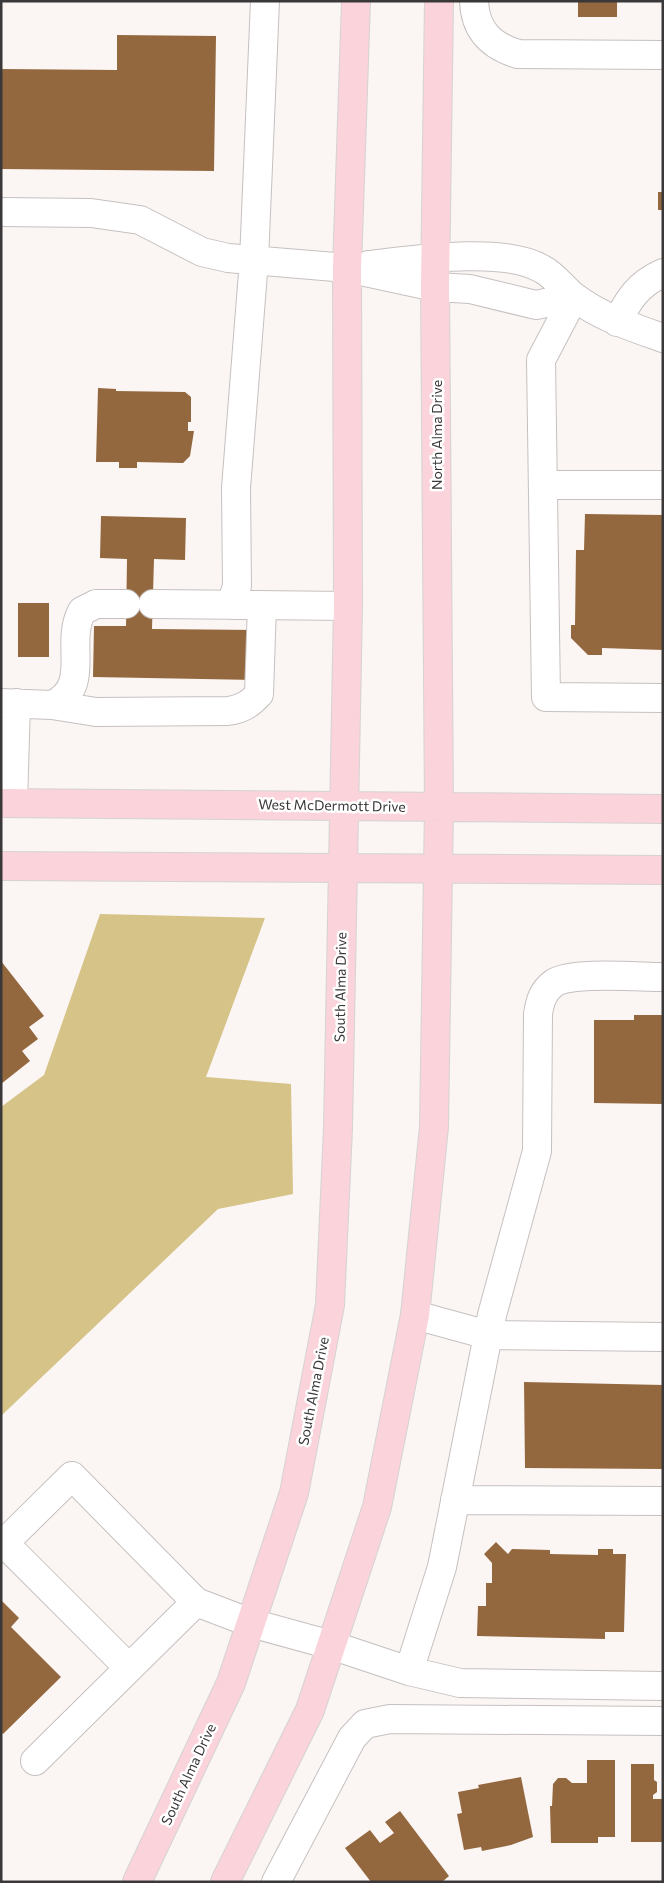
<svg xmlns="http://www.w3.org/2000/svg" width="664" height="1883" viewBox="0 0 664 1883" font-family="Commissioner,sans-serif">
  <rect width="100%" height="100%" fill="#fbf5f4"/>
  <!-- forest -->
  <path fill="#d6c387" d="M100,914l165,4 -59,159 85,7 2,110 -75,15 -217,207v-309l43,-32z"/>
  <!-- building -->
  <path fill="#94683e" d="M578,1h39v16h-39z
    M117,35l99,1 -2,135 -213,-2v-100l116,1z
    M658,192h5v18h-5z
    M98,388l18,1v2l69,1 6,5v25h-3v9h6l-4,25 -7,7 -46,-1v6h-18v-6h-23z
    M585,514l78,1v135l-61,-2v7h-14l-17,-17v-13h4l1,-75h8z
    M101,516l85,2 -1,42 -31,-1 -2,70 107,1 -1,50 -165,-3 1,-51h32l1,-67 -27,-1z
    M18,603h31v54h-31z
    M1,961l43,55 -15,11 9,12 -16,12 8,10 -29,23z
    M634,1015h29v89l-69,-1v-83h40z
    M524,1382l139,3v84l-138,-1z
    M496,1542l12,12 4,-5 38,1v4l48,1v-6h15v5h13l-2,78h-19v7l-128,-3 1,-30h8v-23h6v-20l-8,-9z
    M2,1601l17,17 -8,9 50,50 -58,57 -2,-2z
    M587,1760h28v77h-17v6h-47l-1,-37h2l1,-22 5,-6h8l6,5h15z
    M631,1764h23v16l3,2v10l-4,3v4h10v43h-32z
    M521,1777l12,60 -22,8 -29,6 -1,-4 -17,3 -7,-36 5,-1 -4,-21 21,-4 -1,-3z
    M400,1811l49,65 -7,6h-71l-26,-34 25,-18 10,13 14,-10 -9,-11z"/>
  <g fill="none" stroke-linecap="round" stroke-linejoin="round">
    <!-- minor casing -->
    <g stroke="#c6c1c0" stroke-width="30">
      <path id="minor" d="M474,1c1,29 17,45 44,53l145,1
        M1,212l90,1 49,7 62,32 26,6 119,10 88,19 35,2 66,16 38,-8
        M369,265c44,-5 135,-19 173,4 12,6 21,19 31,27 27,21 59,31 90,42
        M574,297l-33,63 5,337 117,1
        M617,322c12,-23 21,-38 46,-49
        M543,485h120
        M153,604l195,2
        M231,605l6,-19 -1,-98 18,-228 11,-259
        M1,703l51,2 44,7 132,-1c14,-2 22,-7 31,-17l3,-89
        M52,705c41,-19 12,-61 30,-94l14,-7h30
        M13,803l3,-100
        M415,1315l73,20 175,2
        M455,1500l208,1
        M129,1668l-125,-125 68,-67 124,126 55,21 80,22 78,26 51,12 203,3
        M409,1671l33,-104 50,-252 45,-164 1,-137c2,-13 5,-23 16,-31 18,-12 84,-6 109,-6
        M35,1761l161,-159
        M276,1882l76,-144 13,-14 25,-5 273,2"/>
    </g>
    <!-- major casing -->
    <g stroke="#d4d3d3" stroke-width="30">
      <path id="major" d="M1,803l662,6
        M1,866l662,4
        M137,1882l94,-199 63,-190 36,-188 8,-177 10,-522 -1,-338 9,-267
        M225,1882l85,-172 67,-203 38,-192 19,-188 5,-320 -4,-520 4,-286"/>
    </g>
    <!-- minor -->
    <use href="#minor" stroke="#fff" stroke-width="28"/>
    <!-- major -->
    <use href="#major" stroke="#fbd3db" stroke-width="28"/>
  </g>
  <g text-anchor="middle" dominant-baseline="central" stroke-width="5" stroke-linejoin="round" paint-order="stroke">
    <!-- street labels -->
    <g font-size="14" fill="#3a3838" stroke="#fff">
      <text transform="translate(436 435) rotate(-90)">North Alma Drive</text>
      <text transform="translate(332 805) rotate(1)">West McDermott Drive</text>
      <text transform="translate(340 987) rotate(-89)">South Alma Drive</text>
      <text transform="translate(313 1391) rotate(-79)">South Alma Drive</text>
      <text transform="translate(188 1774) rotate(-65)">South Alma Drive</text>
    </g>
  </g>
  <!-- border -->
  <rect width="664" height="1883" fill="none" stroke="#3a3838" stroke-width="5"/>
</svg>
